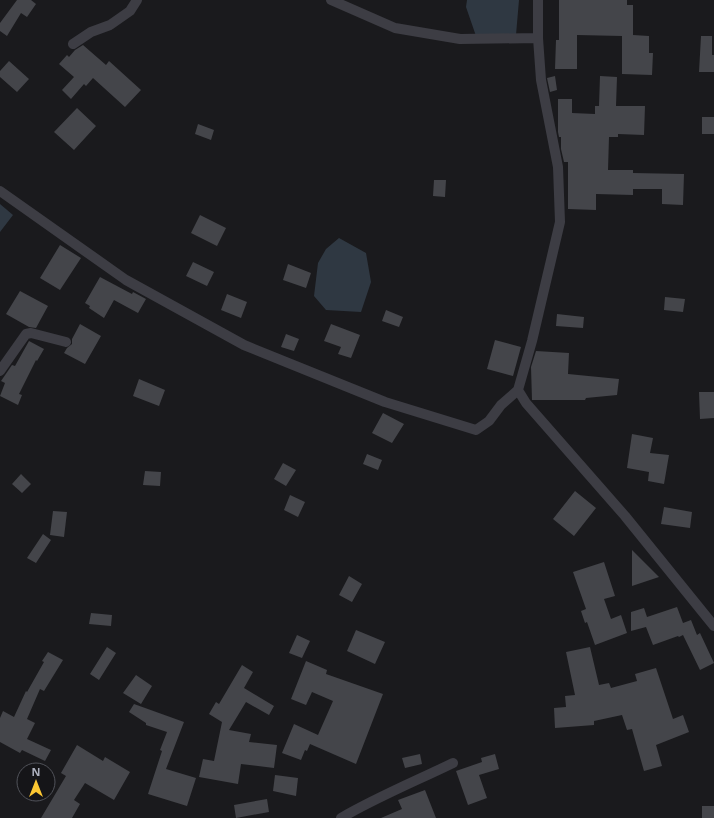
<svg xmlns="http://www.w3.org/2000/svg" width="714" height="818" viewBox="0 0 714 818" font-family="'Open Sans',sans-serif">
  <rect width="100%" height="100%" fill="#1a1a1d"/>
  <!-- water -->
  <path fill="#2f3842" d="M467,0h52l-3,35 -40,1 -10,-29z
    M0,204l13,11 -13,17z
    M339,238l27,15 5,29 -10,30 -35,-2 -12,-14 4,-33 8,-14z"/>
  <!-- building -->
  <path fill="#44454a" d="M17,0h14l5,4 -9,13 -6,-4 -14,23 -7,-5v-8z
    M559,0h68v5h6v30l16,1v17h4l-1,22 -30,-1v-38l-45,-1v34h-22l1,-29h3z
    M701,36h11v19h2v17h-15z
    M83,45l23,20 3,-4 32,29 -16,17 -32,-29 -7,8 -2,-2 -13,15 -9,-9 12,-13 -15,-13 8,-9 2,2 6,-7z
    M9,61l20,18 -12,13 -17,-15v-6z
    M555,76l2,14 -7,2 -3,-14z
    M600,76l17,1 -1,29h29l-1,29 -26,-1v3h-9l-1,33h25v3l51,1 -1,31 -21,-1v-15h-29v6l-37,-1v16l-28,-1v-47h-4l-3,-13v-12h-2l-1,-5v-33h14v14l23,1v-8h4z
    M77,108l19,18 -22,24 -20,-18z
    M702,117h12v17h-12z
    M198,124l16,6 -3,10 -16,-6z
    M434,180h12l-1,17 -12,-1z
    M200,215l26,13 -9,18 -26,-13z
    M60,245l21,13 -21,32 -20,-12z
    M193,262l21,10 -7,14 -21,-10z
    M288,264l23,9 -5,15 -23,-8z
    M100,277l32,17 1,-2 13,7 -8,14 -24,-13 -10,18 -15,-10 1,-2 -5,-3z
    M20,291l28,15 -12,22 -7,-1 -23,-13z
    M227,294l20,8 -6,16 -20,-8z
    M665,297l20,2 -2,13 -19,-2z
    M386,310l17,7 -4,10 -17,-6z
    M557,314l27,3 -1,11 -27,-2z
    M80,324l21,12 -16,28 -21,-11 3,-5 5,-4v-5z
    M331,324l29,11 -9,23 -13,-4 3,-7 -17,-6z
    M286,334l13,5 -5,12 -13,-4z
    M495,340l26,7 -8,29 -26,-7z
    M29,341l15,8 -7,12 -1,-1 -17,34 3,1 -4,10 -18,-9 5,-13 -4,-2 11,-16 3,1z
    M536,351l33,2 -1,21 51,5 -2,16 -31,3 -1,2h-53l-1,-33z
    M139,379l26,11 -6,16 -26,-10z
    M699,392h15v26l-14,1z
    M383,413l21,11 -12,19 -20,-10z
    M632,434l21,4 -3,15 19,2 -5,29 -16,-3 1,-9 -22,-4z
    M367,454l15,6 -4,10 -15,-6z
    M283,463l13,7 -10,16 -12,-7z
    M145,471l16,1 -1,14 -17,-1z
    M21,474l10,10 -9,9 -10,-9z
    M575,491l21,17 -22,28 -21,-17z
    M290,495l15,7 -7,15 -14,-7z
    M664,507l28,5 -2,16 -29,-4z
    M53,511l14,1 -3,25 -14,-2z
    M43,534l8,6 -15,23 -9,-5z
    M632,550l27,27 -27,9z
    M604,562l11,34 -11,3 7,20 10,-4 6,18 -32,12 -8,-23 -2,1 -4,-12 5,-2 -13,-37z
    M349,576l13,8 -10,18 -13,-7z
    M677,607l6,16 8,-3 6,15 3,-2 14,30 -14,7 -17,-35 -4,2 -1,-1 -25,9 -7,-18 -15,4v-19l13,-4 3,9z
    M91,613l21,2 -1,11 -22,-2z
    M356,630l29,12 -10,22 -28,-13z
    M297,635l13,6 -8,17 -13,-5z
    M107,647l9,6 -17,27 -9,-6z
    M590,647l9,38 10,-2 2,5 26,-7 -2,-7 21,-6 17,51 10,-4 6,17 -33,13 6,21 -18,5 -12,-42 -5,1 -5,-15 -28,6v4l-39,3 -1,-20 12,-1 -1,-11 10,-1 -9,-43z
    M48,652l15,8 -19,31 -4,-2 -13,30 8,4 -8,16 24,11 -6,11 -23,-11 -2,3 -20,-11v-24l3,-7 11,6 12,-26 1,1 17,-30 -2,-1z
    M306,661l21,9 -1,4 57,20 -27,70 -46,-20 -3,7 -2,-1 -4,10 -19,-7 12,-29 24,11 15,-34 -21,-9 -6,13 -15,-6z
    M242,665l11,7 -9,16 30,18 -5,9 -23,-13 -17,28 22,4 -2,8 28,3 -3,23 -33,-4 -3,20 -39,-7 4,-18 11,2 8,-39 -13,-8 7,-12 3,2z
    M136,675l16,11 -11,18 -18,-11z
    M134,704l50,18 -18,47 30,9 -9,28 -39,-12 14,-43 -2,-1 7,-18 -21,-7v-2l-17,-11z
    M77,745l26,16 2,-4 25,15 -16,28 -29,-17 -11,17 6,4 -8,14h-31l25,-42 -5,-3z
    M420,754l2,10 -17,4 -3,-10z
    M495,754l4,15 -20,6 8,23 -19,7 -12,-34 26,-9 -1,-4z
    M275,775l23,3 -2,18 -23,-5z
    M425,790l11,28h-55l21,-9 -4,-9z
    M267,799l2,13 -33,6 -2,-13z
    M702,806h12v12h-12z"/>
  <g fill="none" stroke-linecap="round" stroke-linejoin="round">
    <!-- street -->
    <path stroke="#3d3d44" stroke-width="10" d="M331,0l64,28 65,11 78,-1
      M538,0v38l3,42 17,87 2,55 -28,119 -14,49 8,13 99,113 89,110
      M73,44l18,-12 19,-7 20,-14 7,-11
      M0,191l126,89 118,65 141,57 91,28 13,-9 12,-16 17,-15
      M0,371l26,-37 5,-1 35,9
      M341,818c36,-21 75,-37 112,-55"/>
  </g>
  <!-- north arrow -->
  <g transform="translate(36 782)"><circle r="19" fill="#151518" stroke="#51535a"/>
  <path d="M0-3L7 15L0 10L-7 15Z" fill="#fcc732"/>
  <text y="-6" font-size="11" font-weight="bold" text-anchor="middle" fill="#acb0bd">N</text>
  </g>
</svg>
